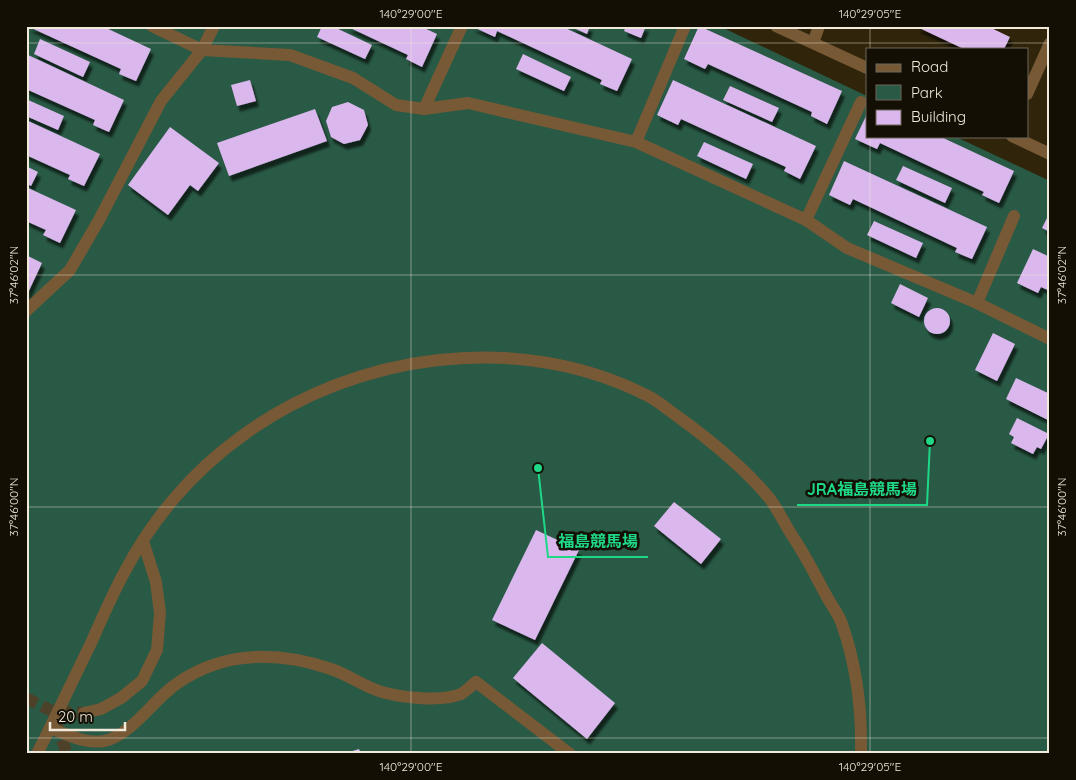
<svg xmlns="http://www.w3.org/2000/svg" width="1076" height="780" viewBox="0 0 1076 780" font-family="Quicksand,'Noto Sans JP',sans-serif">
  <defs>
    <filter id="shadow"><feDropShadow dx="3" dy="5.5" stdDeviation="1" flood-color="#0009"/></filter>
  </defs>
  <rect width="100%" height="100%" fill="#30250a"/>
  <!-- green -->
  <path fill="#295a45" d="M26,26h693l148,70v40h87l96,45v573h-1024z"/>
  <!-- building -->
  <path fill="#dab8ed" filter="url(#shadow)" d="M27,26h75l49,23 -15,32 -17,-7 2,-5z
    M322,26h10l40,19 -7,14 -48,-22z
    M346,26h74l17,8 -15,33 -16,-8 2,-4z
    M471,26h90l71,33 -15,32 -17,-7 2,-4 -105,-49 -2,6z
    M569,26h21l-3,8z
    M626,26h20l-5,12 -17,-7z
    M699,26l143,65 -15,33 -16,-8 1,-4 -104,-48 -3,5 -21,-10z
    M915,26h72l23,11 -6,12h-40z
    M40,39l50,23 -7,15 -49,-23z
    M26,54l98,46 -15,32 -16,-7 2,-5 -69,-31z
    M523,54l48,23 -7,14 -48,-22z
    M250,80l6,21 -19,5 -6,-21z
    M673,80l143,66 -16,33 -16,-8 2,-4 -105,-48 -3,6 -21,-10z
    M730,86l49,22 -7,14 -49,-22z
    M26,99l38,17 -6,14 -32,-14z
    M348,102l16,8 4,15 -8,15 -16,4 -13,-7 -5,-16 6,-14z
    M315,109l12,32 -98,35 -12,-33z
    M867,114v22h72l75,35 -15,32 -17,-8 2,-3 -104,-49 -3,6 -22,-10z
    M26,120l74,34 -16,32 -16,-7 2,-4 -44,-20z
    M170,127l49,36 -21,28 -8,-6 -22,30 -40,-30z
    M704,142l49,22 -7,15 -49,-23z
    M844,161l143,66 -15,32 -17,-7 2,-4 -104,-49 -3,6 -21,-10z
    M26,166l12,6 -7,14 -5,-3z
    M903,166l49,22 -7,15 -49,-23z
    M26,187l50,23 -16,33 -17,-8 3,-5 -20,-9z
    M1050,212v20l-8,-4z
    M874,221l49,22 -7,15 -49,-23z
    M1033,249l17,8v34l-9,-4 -3,6 -21,-10z
    M26,255l16,8 -16,34z
    M900,284l28,14 -9,19 -28,-14z
    M924 321a13 13 0 1 1 26 0a13 13 0 1 1-26 0Z
    M993,333l22,11 -18,37 -22,-11z
    M1016,378l34,16v27l-44,-22z
    M1017,418l32,16 -8,15 -4,-2 -4,7 -22,-11 3,-6 -5,-3z
    M674,502l47,37 -20,25 -47,-38z
    M536,530l43,20 -44,90 -43,-20z
    M542,643l73,60 -28,36 -74,-61z
    M359,749l2,5h-15v-1z"/>
  <g fill="none" stroke-linecap="round" stroke-linejoin="round">
    <!-- minor-tunnel -->
    <path stroke="#4d4229" stroke-width="12" stroke-dasharray="12 6" stroke-linecap="butt" d="M26,698l26,13 32,2
      M56,723l11,31"/>
    <!-- minor -->
    <path stroke="#775936" stroke-width="12" d="M152,26l50,24 88,5 63,23 43,27 28,4 44,-6 168,39 170,78 41,28 130,55 73,36
      M776,26l91,42
      M813,43l6,-17
      M1027,94l23,-51
      M424,109l38,-83
      M1012,136l38,18
      M636,142l49,-116
      M806,220l55,-118
      M977,303l37,-87
      M26,311l44,-41 29,-50 62,-119 41,-51 12,-24
      M84,713l17,-4 20,-11 21,-17 15,-31 3,-37 -4,-31 -13,-41
      M50,728c18,7 35,16 54,13 22,-4 44,-32 59,-46 25,-24 60,-37 93,-38 25,-1 51,4 75,12 18,6 33,18 51,23 21,6 59,10 79,2 5,-3 10,-8 15,-12l94,72
      M37,754c19,-38 37,-76 55,-113 10,-23 20,-46 32,-68 28,-54 69,-102 118,-137 113,-83 276,-106 404,-41 11,5 21,14 31,21 33,24 67,51 93,83 9,12 15,26 23,38 13,19 23,40 34,60 5,9 12,18 15,27 15,43 20,85 19,130"/>
  </g>
  <!-- ticks -->
  <path fill="none" stroke="#f1e9da" stroke-width="1" stroke-opacity="0.45" d="M411,26v728M870,26v23M26,43h1024M870,136v618M26,275h1024M26,507h1024M26,738h1024"/>
  <!-- callouts -->
  <path fill="none" stroke="#1fd887" stroke-width="2" d="M930 441L927 505H797M538 468L548 557H648"/>
  <g fill="#1fd887" stroke="#140f05" stroke-width="2">
    <circle cx="930" cy="441" r="5"/>
    <circle cx="538" cy="468" r="5"/>
  </g>
  <g font-size="16" text-anchor="middle" font-weight="bold" fill="#1fd887" stroke="#140f05" stroke-width="5" stroke-linejoin="round" paint-order="stroke">
    <text x="862" y="495">JRA福島競馬場</text>
    <text x="598" y="547">福島競馬場</text>
  </g>
  <!-- border -->
  <rect width="1076" height="780" fill="none" stroke="#140f05" stroke-width="55"/>
  <!-- legend -->
  <rect x="866" y="48" width="162" height="90" fill="#140f05" stroke="#6c665a"/>
  <rect x="876" y="64" width="25" height="8" fill="#775936" stroke="#6c665a"/>
  <text x="911" y="72" font-size="15" fill="#f1e9da">Road</text>
  <rect x="876" y="85" width="25" height="15" fill="#295a45" stroke="#6c665a"/>
  <text x="911" y="98" font-size="15" fill="#f1e9da">Park</text>
  <rect x="876" y="110" width="25" height="15" fill="#dab8ed" stroke="#6c665a"/>
  <text x="911" y="122" font-size="15" fill="#f1e9da">Building</text>
  <!-- scale -->
  <path d="M50 722v8h75v-8" fill="none" stroke="#f1e9da" stroke-width="2.5"/>
  <text x="58" y="722" font-size="15" fill="#f1e9da" stroke="#140f05" stroke-width="4" paint-order="stroke">20 m</text>
  <rect x="28" y="28" width="1020" height="724" fill="none" stroke="#f1e9da" stroke-width="2"/>
  <g font-size="12" text-anchor="middle" fill="#f1e9da">
    <text x="411" y="18">140°29'00"E</text>
    <text x="870" y="18">140°29'05"E</text>
    <text transform="translate(14 275) rotate(-90)" y="4">37°46'02"N</text>
    <text transform="translate(1062 275) rotate(-90)" y="4">37°46'02"N</text>
    <text transform="translate(14 507) rotate(-90)" y="4">37°46'00"N</text>
    <text transform="translate(1062 507) rotate(-90)" y="4">37°46'00"N</text>
    <text x="411" y="771">140°29'00"E</text>
    <text x="870" y="771">140°29'05"E</text>
  </g>
</svg>
